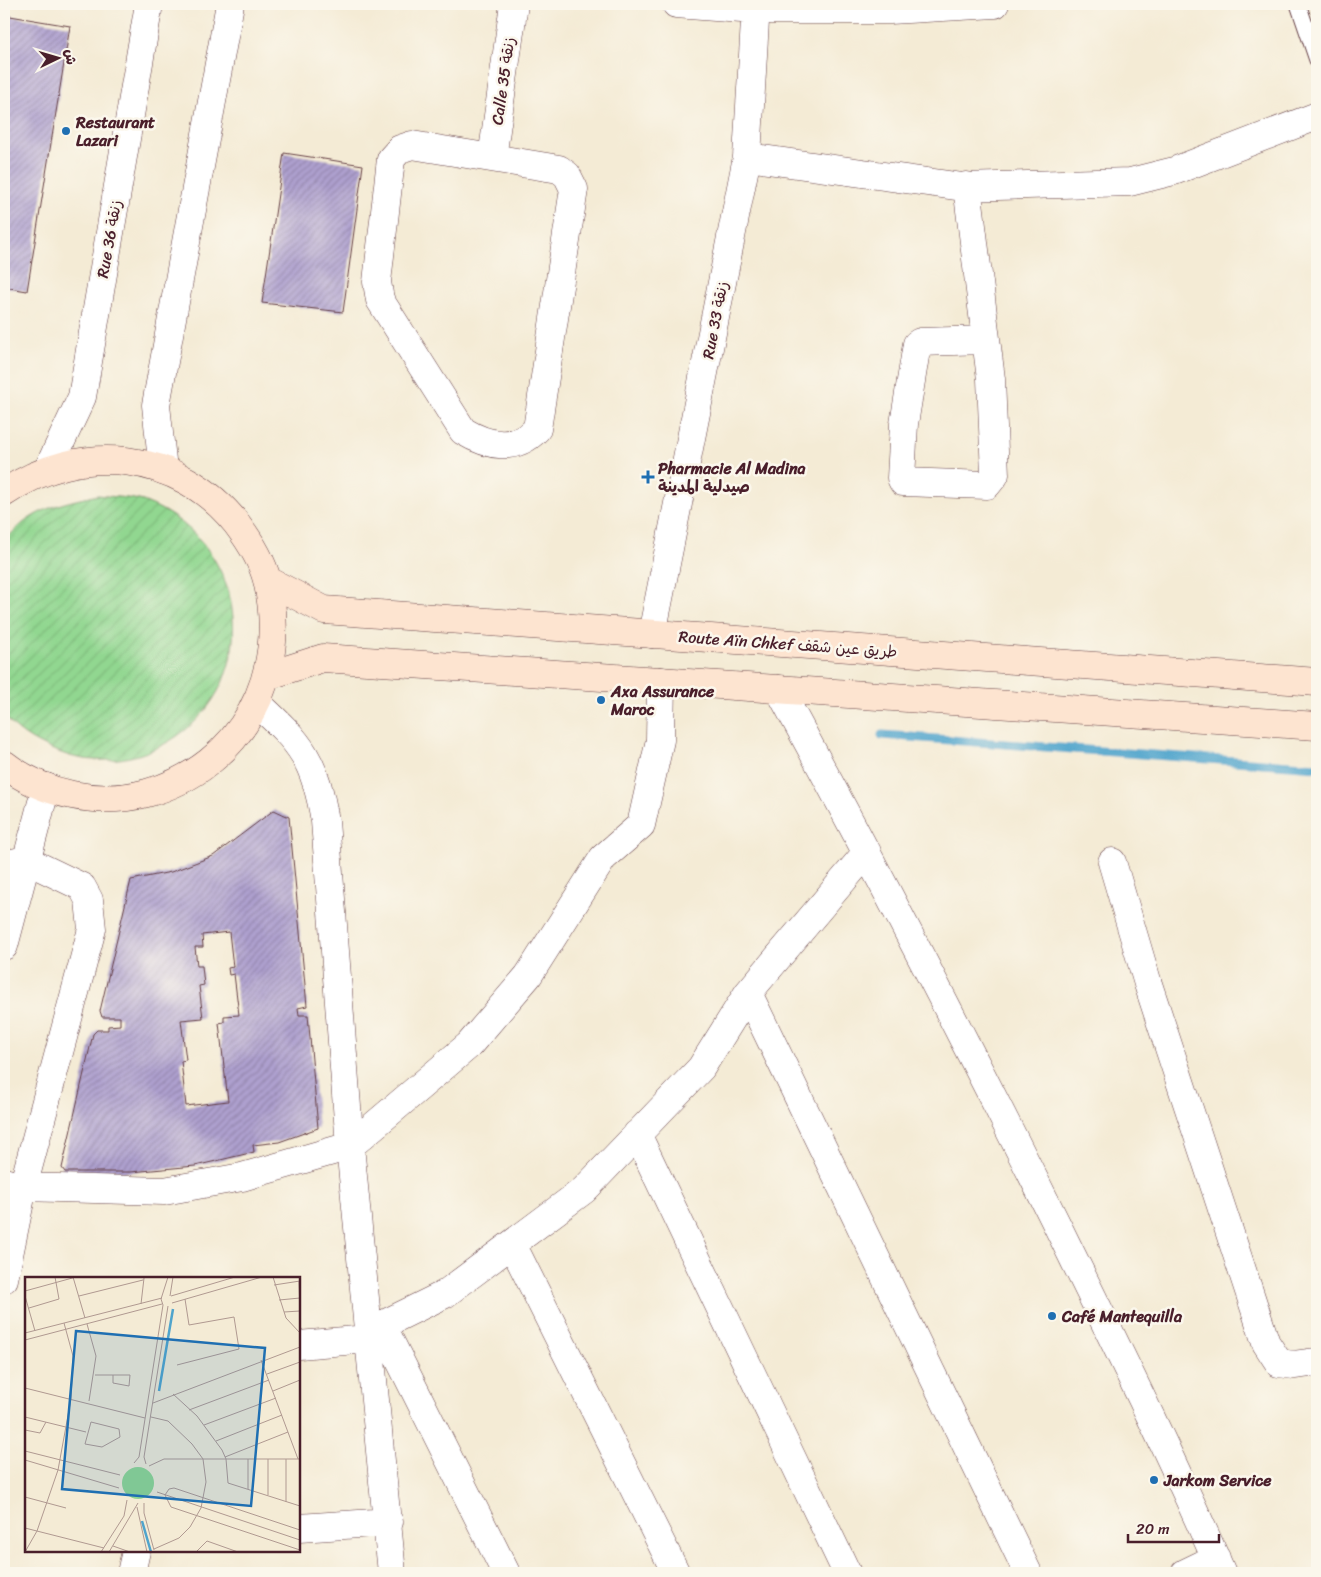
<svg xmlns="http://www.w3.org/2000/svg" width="1321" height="1577" viewBox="0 0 1321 1577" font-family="Sriracha,'Playpen Sans Arabic',sans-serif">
  <defs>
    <pattern id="garden-furrows" width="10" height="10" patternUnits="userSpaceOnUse" patternTransform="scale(1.25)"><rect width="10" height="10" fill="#91d790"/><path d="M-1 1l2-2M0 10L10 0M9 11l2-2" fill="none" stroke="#7fb87c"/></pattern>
    <pattern id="building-hatch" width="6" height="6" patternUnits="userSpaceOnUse" patternTransform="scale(1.25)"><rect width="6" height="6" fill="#aea0cf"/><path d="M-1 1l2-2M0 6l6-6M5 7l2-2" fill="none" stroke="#9082a8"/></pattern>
  </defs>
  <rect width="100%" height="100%" fill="#fbf7ec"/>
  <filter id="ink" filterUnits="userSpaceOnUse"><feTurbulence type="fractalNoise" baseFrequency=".02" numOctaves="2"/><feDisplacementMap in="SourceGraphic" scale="10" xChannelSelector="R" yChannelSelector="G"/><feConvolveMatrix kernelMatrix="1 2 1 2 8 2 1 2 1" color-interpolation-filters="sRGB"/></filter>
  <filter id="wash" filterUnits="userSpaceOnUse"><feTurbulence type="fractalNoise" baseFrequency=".0096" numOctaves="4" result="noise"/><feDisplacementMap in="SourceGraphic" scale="20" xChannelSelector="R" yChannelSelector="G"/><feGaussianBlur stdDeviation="1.12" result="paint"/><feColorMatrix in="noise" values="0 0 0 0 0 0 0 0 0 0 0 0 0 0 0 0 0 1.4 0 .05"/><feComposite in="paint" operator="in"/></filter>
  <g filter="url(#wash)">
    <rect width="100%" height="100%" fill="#f4ebd5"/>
    <!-- garden -->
    <path fill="url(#garden-furrows)" stroke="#6e7b5e" d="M98,495c14,2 31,2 45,6 117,44 123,205 4,251 -24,9 -52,11 -77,4 -25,-8 -51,-20 -66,-41v-173c27,-33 54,-38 94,-47z"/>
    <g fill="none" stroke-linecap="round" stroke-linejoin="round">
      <!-- stream -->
      <path stroke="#50a4cc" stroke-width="9" d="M882,735l435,32"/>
    </g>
    <g id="blocks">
      <!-- building -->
      <path fill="url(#building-hatch)" fill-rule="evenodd" d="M4,15l66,11 -43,265 -23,-4z
        M284,153l79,12 -20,147 -81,-9z
        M274,810l15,7 18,189 -9,2 1,7h9l10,113 -39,14 -26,3 1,7 -59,14 -64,6h-66l-3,-4 31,-134 4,-4h11v-4l12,-1v-8h-18l-2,-6 31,-131 40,-8 42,-16zM229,932l4,35 -5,1 1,7 5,-1 5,41 -15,1v6l-5,1 9,78 -42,5 -5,-45 5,-1 -5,-40 22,-2 -4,-32 5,-1 -2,-19h-5l-2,-19h8l-1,-12z"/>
    </g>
  </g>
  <g filter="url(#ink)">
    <use href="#blocks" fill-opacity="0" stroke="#643e44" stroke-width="1"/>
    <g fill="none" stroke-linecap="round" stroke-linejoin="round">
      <!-- service casing -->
      <g stroke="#643e44" stroke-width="17">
        <path id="service" d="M1298,4l19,56"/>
      </g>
      <!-- minor casing -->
      <g stroke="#643e44" stroke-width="29">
        <path id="minor" d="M676,4l79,6h135l105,-6
          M412,145l147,24 8,6 7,14 -37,240c-22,23 -49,17 -74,2l-83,-131 -3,-18 14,-123 9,-10z
          M747,157l216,30 167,-5 44,-11 143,-55
          M492,158l22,-154
          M967,186l24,193 4,96 -8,10 -84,-3 -2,-4 3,-54 13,-80 3,-2 66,-2
          M652,634l95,-477 9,-153
          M779,689c96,177 188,355 277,534 57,116 115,232 166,350
          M257,703c45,41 58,57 68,118l25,325 42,427
          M1112,862l36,122 118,359 13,20 15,2 23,-3
          M4,865l22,-5 56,27 7,13 3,29 -69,258 -19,92
          M748,993l280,580
          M637,1134l210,439
          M4,1182l19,5 141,4 78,-14 108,-31 119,-101 59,-69 75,-118 38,-33 19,-85 1,-59
          M512,1244l164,329
          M382,1325l124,248
          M299,1345l68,-6 15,-14 63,-31 139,-104 117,-122 47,-75 119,-141
          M299,1528l90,-6
          M131,1573l5,-22
          M1185,1573l31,-15"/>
      </g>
      <!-- tertiary casing -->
      <g stroke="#643e44" stroke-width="29">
        <path id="tertiary" d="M48,469l34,-72 67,-393
          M163,470l-7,-65 74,-401
          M4,946l42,-159"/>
      </g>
      <!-- secondary casing -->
      <g stroke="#643e44" stroke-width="29">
        <path id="secondary" d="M4,493c76,-52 174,-43 233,31 12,16 25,36 30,56 23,94 -25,187 -120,213 -49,13 -103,2 -143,-29
          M267,580l57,30 993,72
          M267,676l56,-18 994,68"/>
      </g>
      <!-- service -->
      <use href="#service" stroke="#fff" stroke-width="15"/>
      <!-- minor -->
      <use href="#minor" stroke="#fff" stroke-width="28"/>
      <!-- tertiary -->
      <use href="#tertiary" stroke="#fff" stroke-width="28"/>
      <!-- secondary -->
      <use href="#secondary" stroke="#fde4d0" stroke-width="28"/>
    </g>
  </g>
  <!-- markers -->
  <g fill="#1f6fb2" stroke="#fbf7ec" stroke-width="2">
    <circle cx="66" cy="131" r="5"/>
    <path d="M645.5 469.5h5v5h5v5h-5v5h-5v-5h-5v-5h5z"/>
    <circle cx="601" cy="700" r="5"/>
    <circle cx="1052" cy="1316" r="5"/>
    <circle cx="1154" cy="1480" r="5"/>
  </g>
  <g text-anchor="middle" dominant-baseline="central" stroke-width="5" stroke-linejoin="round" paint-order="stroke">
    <!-- street labels -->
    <g font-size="16" fill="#4a1f2b" stroke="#fbf7ec">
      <text transform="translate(503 81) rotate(-82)">Calle 35 زنقة</text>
      <text transform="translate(109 239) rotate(-80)">Rue 36 زنقة</text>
      <text transform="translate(715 320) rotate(-79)">Rue 33 زنقة</text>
      <text transform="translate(788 644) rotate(4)">Route Aïn Chkef طريق عين شقف</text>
    </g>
    <!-- poi labels -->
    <g font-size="16" font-weight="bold" fill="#4a1f2b" stroke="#fbf7ec" text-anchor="start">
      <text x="76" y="122">Restaurant<tspan x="76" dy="18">Lazari</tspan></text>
      <text x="658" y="468">Pharmacie Al Madina<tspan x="658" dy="18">صيدلية المدينة</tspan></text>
      <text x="611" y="691">Axa Assurance<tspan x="611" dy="18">Maroc</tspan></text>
      <text x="1062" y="1316">Café Mantequilla</text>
      <text x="1164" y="1480">Jarkom Service</text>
    </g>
  </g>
  <!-- overview -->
  <g transform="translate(25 1277)">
    <rect width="275" height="275" fill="#f4ebd5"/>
    <path d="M97 206a16 16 0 1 1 32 0a16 16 0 1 1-32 0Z" fill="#91d790"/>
    <path fill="none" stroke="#50a4cc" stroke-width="2.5" d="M134,114l14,-82M117,244l9,31"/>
    <path fill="none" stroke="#b09991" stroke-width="1" d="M48,0l12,41M248,0l13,41 14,15M274,4l1,30M249,8l26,-4M0,14l51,-14M0,19l10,35M54,19l64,-16M145,19l3,-19M146,19l64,-19M254,23l21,-2M147,26l90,-26M116,27l3,-26M4,31l30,-9 -4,-22M259,35l16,-1M62,47l9,32 -7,45M0,56l137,-35M0,63l137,-36M236,83l37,99M152,88l62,-16 -5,-32 -45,8 -4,-26M242,97l33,-12M70,98h35l-1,11 -16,-3v-8M0,111l120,30M248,114l27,-11M148,117l24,22 25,34 4,9 2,24 72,23M128,126l147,-56M164,133l80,-30M0,140l61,15M126,140l17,4 24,23 11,15 3,23 -5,26 -11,19 -11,11 -25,11M66,145l28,7 1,8 -18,10 -17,-3zM179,148l72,-27M0,153l15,3 6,-11M191,164l66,-26M0,174l95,24M200,180l63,-25M261,182v43M0,183l94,28M109,186l5,-6 24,-152 -2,-6 7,-22M121,187l-2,-7 24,-151M124,189l15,-7h136M223,212v-30M132,215l143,48M243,218v-36M0,220l41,11M119,226v10l10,37M112,230l10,45M0,251l79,20M275,253l-126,-42 -5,1 -4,6 6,12 129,43M88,269l17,6M0,275l12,-21 21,-61 13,-71 2,-43 -9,-33M76,275l23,-36 3,-16M84,275l29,-49M171,275l11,-11 31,11"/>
    <path fill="#1f6fb2" fill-opacity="0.15" stroke="#1f6fb2" stroke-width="2.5" d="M51,54l189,17 -14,158 -189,-17z"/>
    <rect width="275" height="275" fill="none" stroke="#4a1f2b" stroke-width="2.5"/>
  </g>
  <!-- margin -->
  <rect width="1321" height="1577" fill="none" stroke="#fbf7ec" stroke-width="20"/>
  <!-- north arrow -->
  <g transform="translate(58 58) rotate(85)" stroke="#fbf7ec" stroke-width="4" paint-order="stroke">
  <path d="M0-4L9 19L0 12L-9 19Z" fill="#4a1f2b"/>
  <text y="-8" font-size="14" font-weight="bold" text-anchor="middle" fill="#4a1f2b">ش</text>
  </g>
  <!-- scale -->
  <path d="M1128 1534v8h91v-8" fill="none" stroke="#4a1f2b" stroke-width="2.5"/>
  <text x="1136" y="1534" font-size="15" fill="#4a1f2b" stroke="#fbf7ec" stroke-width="4" paint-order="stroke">20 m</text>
</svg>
